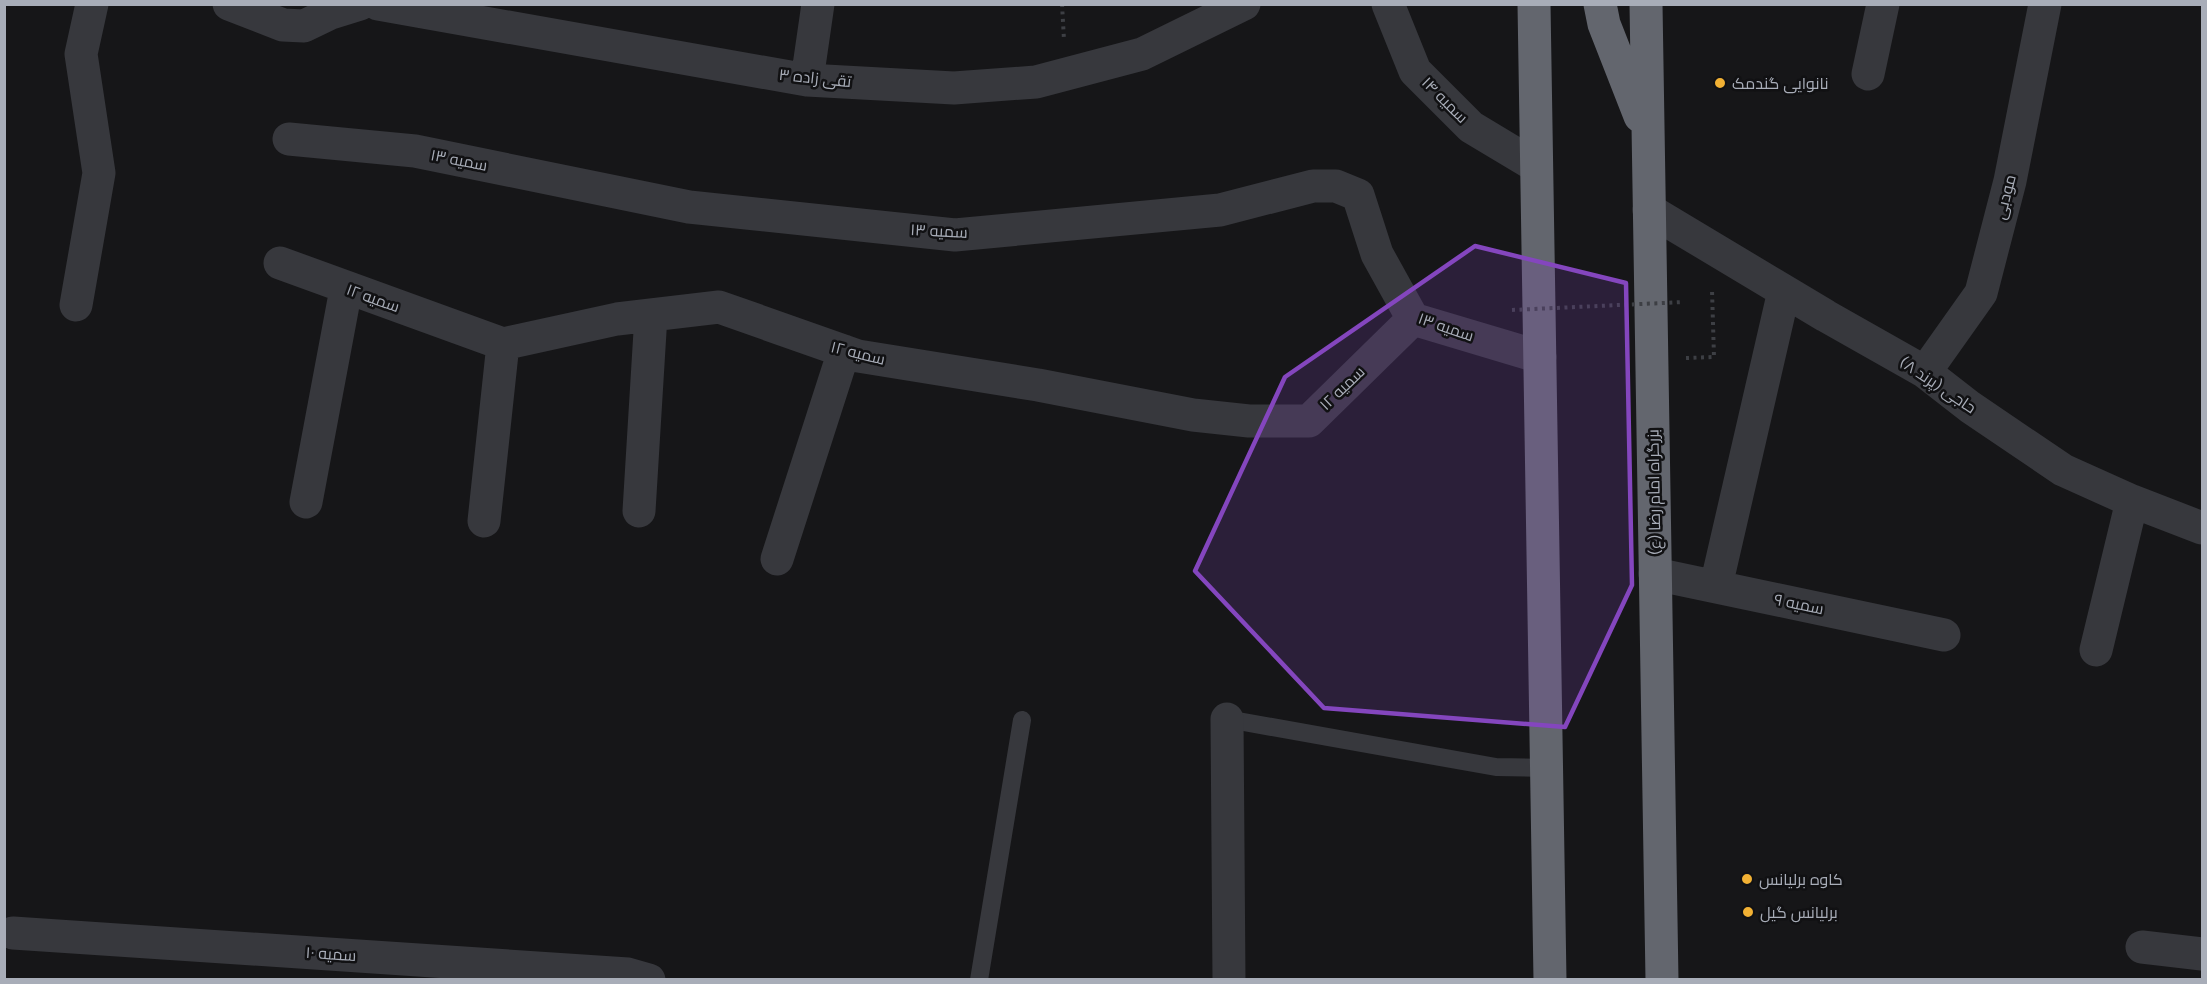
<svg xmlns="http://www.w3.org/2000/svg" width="2207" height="984" viewBox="0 0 2207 984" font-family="Figtree,Cairo,sans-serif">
  <rect width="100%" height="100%" fill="#161618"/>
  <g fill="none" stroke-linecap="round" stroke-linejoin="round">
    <!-- path -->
    <path stroke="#3d3f44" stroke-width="4" stroke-dasharray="3 4.5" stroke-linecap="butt" d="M1062,4l2,36
      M1686,358l28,-1 -2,-67"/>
    <!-- lane -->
    <path stroke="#37383d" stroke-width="18" d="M1227,719l269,48 51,1
      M979,980l43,-260"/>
    <!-- street -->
    <path stroke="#37383d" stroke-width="33" d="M229,4l54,21 21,1 27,-13 29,-9
      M378,4l429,76 147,8 82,-6 106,-28 102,-50
      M1388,4l27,67 56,56 65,39
      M1868,74l15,-70
      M807,80l11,-76
      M289,139l126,12 274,56 266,28 265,-25 93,-24h23l22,9 19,59 36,65 127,38
      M1649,210l177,106 99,56 45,35 93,63 69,31 70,27
      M280,263l223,81 114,-25 102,-12 139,49 180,29 155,30 56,6h60l104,-102
      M76,305l23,-132 -18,-119 11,-50
      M1925,372l56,-79 29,-112 35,-177
      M306,502l40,-213
      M639,511l12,-196
      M484,521l19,-177
      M777,559l67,-208
      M1655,574l289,61
      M1716,586l68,-295
      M2096,650l36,-149
      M1227,719l2,261
      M13,933l615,41 21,6
      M2142,947l60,7"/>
    <!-- highway -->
    <path stroke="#63666e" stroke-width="33" d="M1534,4l16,976
      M1600,4l4,20 36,92
      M1646,4l16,976"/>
    <!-- path-bridge -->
    <path stroke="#3d3f44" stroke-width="4" stroke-dasharray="3 4.5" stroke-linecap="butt" d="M1512,310l172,-8"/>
  </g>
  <!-- marked area -->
  <path fill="#8446be" fill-opacity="0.2" stroke="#8446be" stroke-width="4.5" stroke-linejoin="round" d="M1475,246l151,37 6,302 -67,142 -241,-19 -129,-137 90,-194z"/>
  <!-- markers -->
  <g fill="#f2b134" stroke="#111113" stroke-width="2">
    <circle cx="1720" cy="83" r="6"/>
    <circle cx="1747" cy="879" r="6"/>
    <circle cx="1748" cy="912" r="6"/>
  </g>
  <g text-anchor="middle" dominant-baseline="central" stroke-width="5" stroke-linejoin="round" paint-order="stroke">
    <!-- street labels -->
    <g font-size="16" fill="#a8adb8" stroke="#111113">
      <text transform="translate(815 78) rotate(6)">تقی زاده ۳</text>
      <text transform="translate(1445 100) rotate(45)">سمیه ۱۴</text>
      <text transform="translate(459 160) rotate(11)">سمیه ۱۳</text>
      <text transform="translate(2005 197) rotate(-76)">مودبی</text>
      <text transform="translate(939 231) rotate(3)">سمیه ۱۳</text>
      <text transform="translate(373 298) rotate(20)">سمیه ۱۲</text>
      <text transform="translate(1446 327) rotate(19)">سمیه ۱۳</text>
      <text transform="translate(858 353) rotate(14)">سمیه ۱۲</text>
      <text transform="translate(1938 385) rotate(34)">حاجی (پرند ۸)</text>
      <text transform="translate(1342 388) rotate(-44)">سمیه ۱۲</text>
      <text transform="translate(1654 492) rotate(-91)">بزرگراه امام رضا (ع)</text>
      <text transform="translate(1799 604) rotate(12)">سمیه ۹</text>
      <text transform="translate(331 954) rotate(4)">سمیه ۱۰</text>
    </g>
    <!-- poi labels -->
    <g font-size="16" fill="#a8adb8" stroke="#111113" text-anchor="start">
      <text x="1732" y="83">نانوایی گندمک</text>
      <text x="1759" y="879">کاوه برلیانس</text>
      <text x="1760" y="912">برلیانس گیل</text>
    </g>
  </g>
  <!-- border -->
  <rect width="2207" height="984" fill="none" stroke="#a8adb8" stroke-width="12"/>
</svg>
